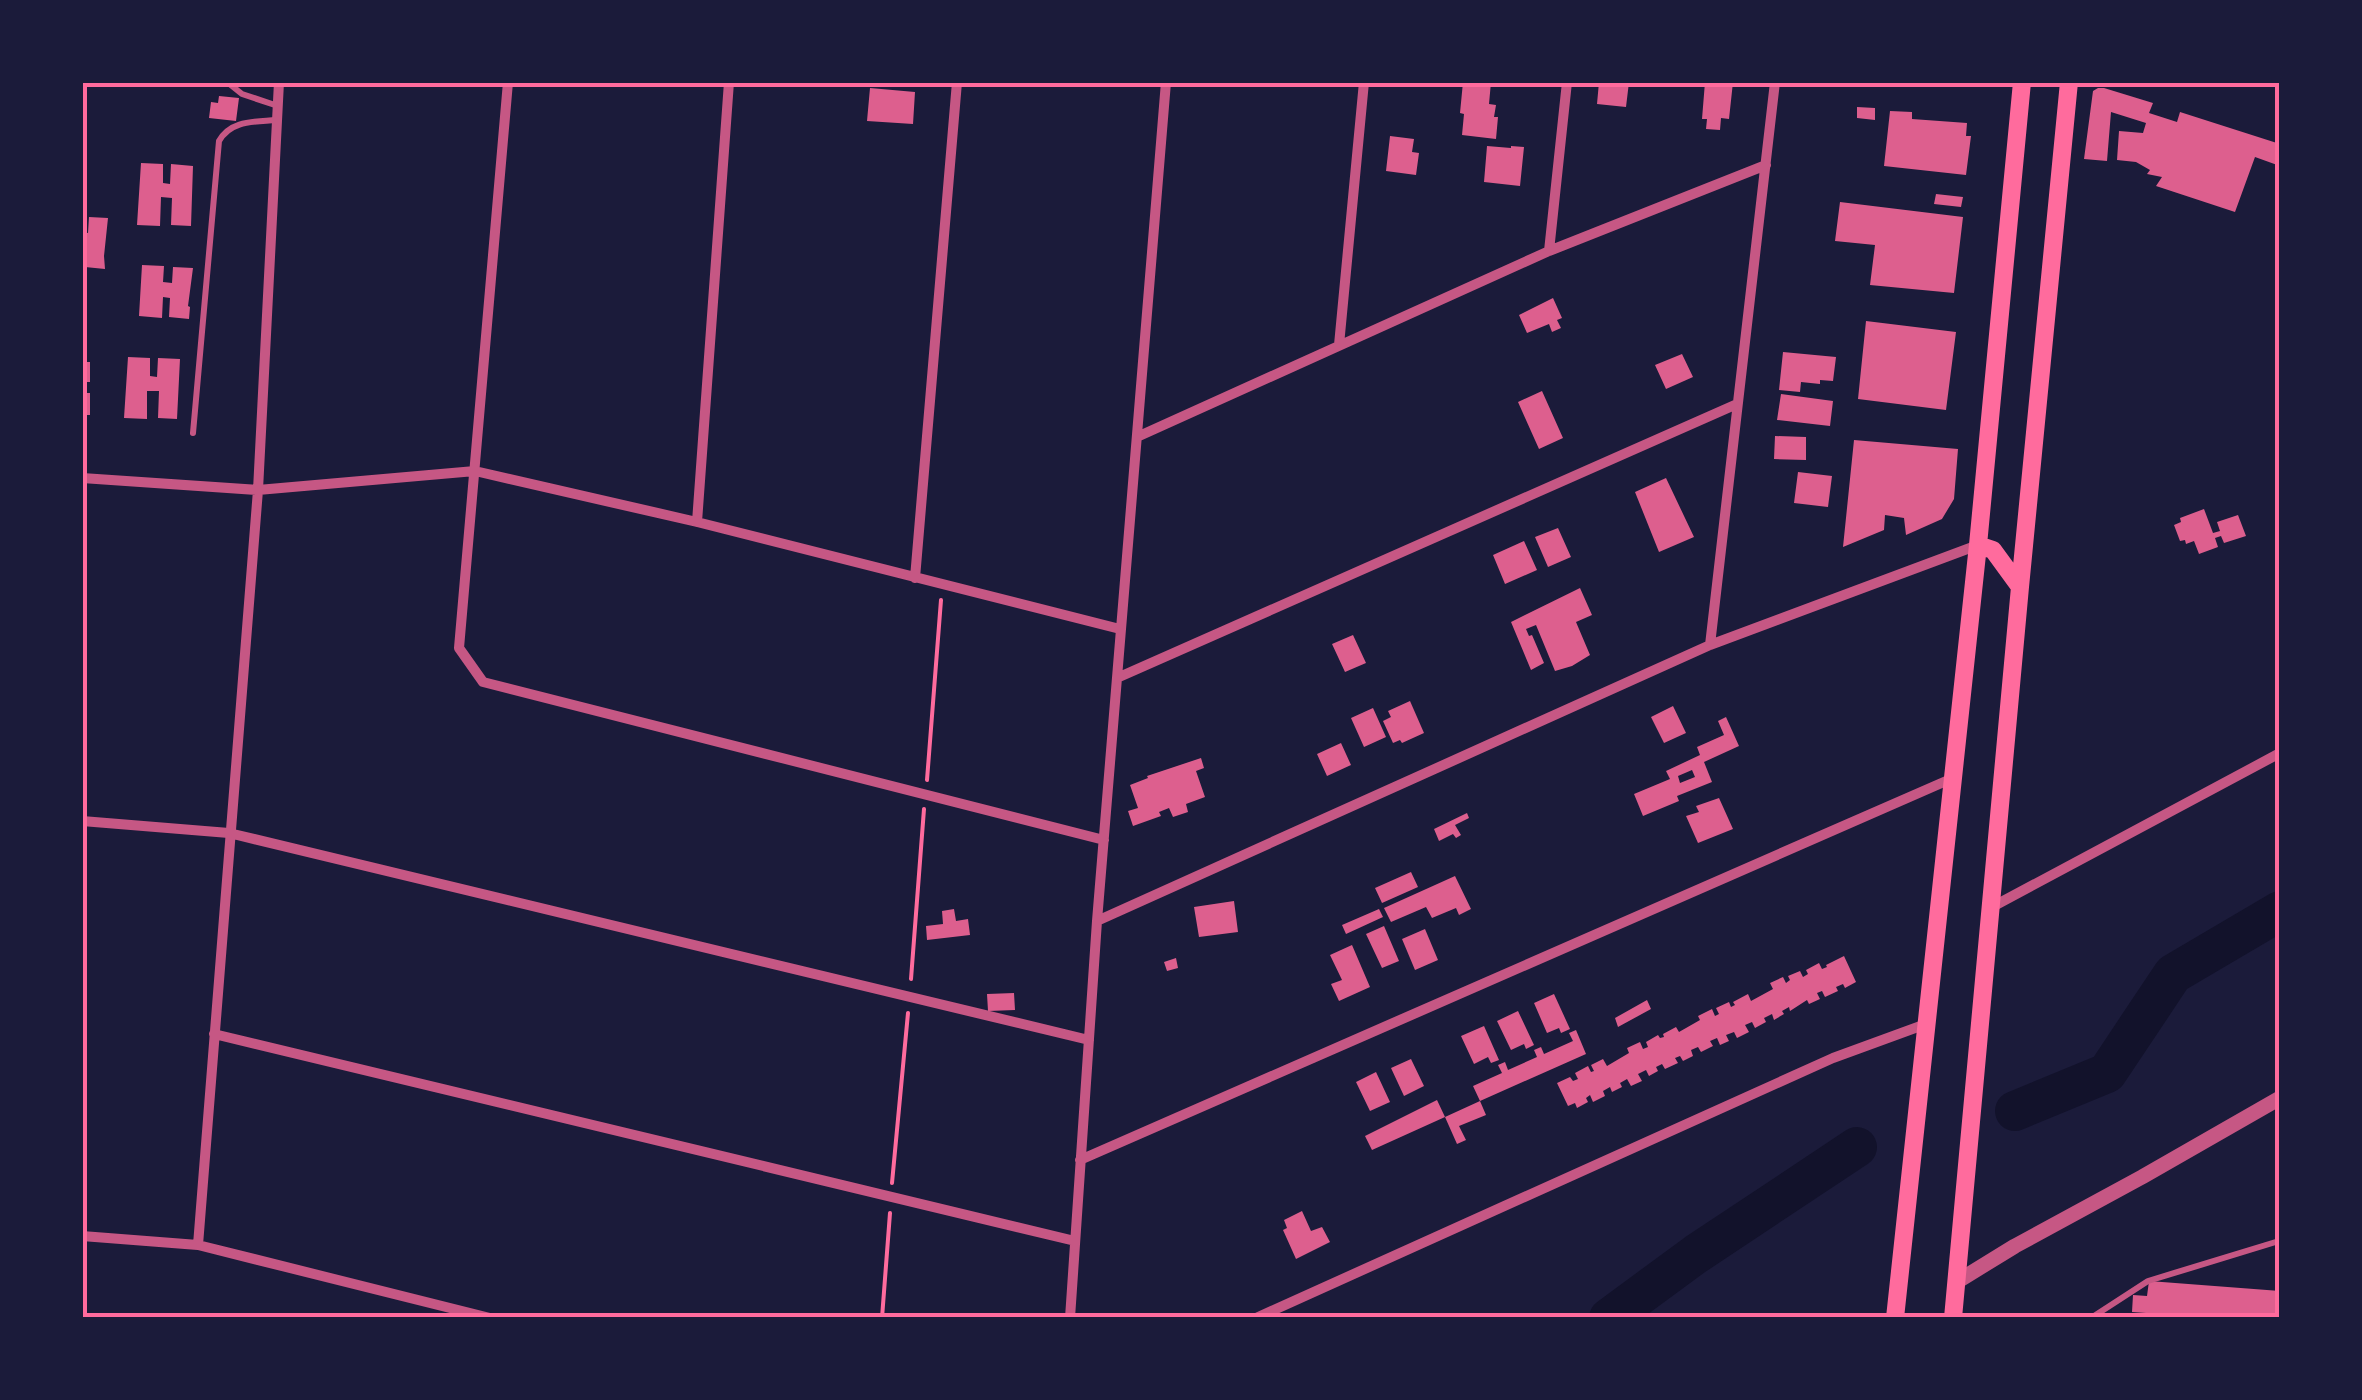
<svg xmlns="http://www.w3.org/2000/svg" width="2362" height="1400" viewBox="0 0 2362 1400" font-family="Cabin,sans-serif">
  <rect width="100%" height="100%" fill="#1b1b3a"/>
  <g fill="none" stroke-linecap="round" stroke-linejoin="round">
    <!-- river -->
    <path stroke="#12122b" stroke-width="40" d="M2015,1111l92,-38 66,-99 107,-63
      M1609,1318l87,-64 161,-107"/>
  </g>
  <!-- building -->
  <path fill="#dd5f8e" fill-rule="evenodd" d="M1463,82h28l-2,22 7,1 -2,12h4l-2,22 -34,-4 2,-21 -4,-1z
    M1599,82h30l-3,25 -29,-3z
    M1705,82h28l-4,37 -8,-1 -1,12 -14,-1 1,-10h-5z
    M870,88l45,4 -2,32 -46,-3z
    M2098,88h6l49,15 -4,10 28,9 3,-10 100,32v22l-25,-9 -20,55 -79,-26 6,-9 -15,-3 3,-4 -14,-8 -19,-2 2,-29 24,2 3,-10 -35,-11 -4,49 -23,-2 9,-68z
    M219,96l20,2 -3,23 -27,-3 2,-16 7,1z
    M1857,107l18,1v12l-18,-2z
    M1890,111l22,1v7l55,4 -1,13h5l-5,39 -82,-9z
    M1390,136l24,3 -2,13 7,1 -3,22 -30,-4z
    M1487,146l24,2v-2l13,1 -4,39 -36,-4z
    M141,163l22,1v19l7,1 1,-20 22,2 -2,60 -20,-1 1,-27 -11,-1 -1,29 -23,-1z
    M1936,194l27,3 -2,10 -27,-3z
    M1840,202l123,15 -9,76 -84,-8 5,-40 -40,-4z
    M89,217l19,1 -4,38 1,13 -20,-2 1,-19 -4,-1v-15l6,1z
    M142,265l22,1 -1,16 9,1 1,-16 20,1 -5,38 2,1 -1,12 -20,-2 1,-19 -7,-1 -1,21 -23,-2z
    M1553,298l9,20 -5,2 4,8 -9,4 -3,-8 -22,9 -8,-18z
    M1866,321l90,11 -10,78 -88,-11z
    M1783,352l53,5 -3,24 -13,-1v4l-19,-2 -1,10 -21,-2z
    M1682,354l11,23 -27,12 -11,-24z
    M128,357l22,1v18l7,1 1,-19 22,1 -3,60 -19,-1 1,-27h-12v28l-23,-1z
    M82,362h8v20h-8z
    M1542,391l21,47 -24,11 -21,-47z
    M82,393h8v22h-8z
    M1781,394l52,7 -3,25 -53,-6z
    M1775,436l31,1v23l-32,-1z
    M1854,440l104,9 -4,50 -12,20 -36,16 -2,-17 -19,-3 -1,15 -41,17z
    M1798,472l34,4 -4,31 -34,-4z
    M1666,478l28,59 -35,15 -24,-60z
    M2204,509l9,24 7,-2 -3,-9 21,-7 8,21 -22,7 -3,-7 -6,2 3,9 -19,7 -5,-13 -8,3 -1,-4 -5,1 -6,-16 7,-3 -1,-4z
    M1558,528l13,29 -23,10 -13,-30z
    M1524,541l13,29 -32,14 -12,-29z
    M1580,588l12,27 -16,7 14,33 -18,11 -17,5 -19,-46 -10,4 3,7 3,-1 12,28 -13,7 -20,-48z
    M1353,635l13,28 -21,9 -13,-28z
    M1410,701l14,32 -22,10 -2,-3 -7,3 -10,-22 8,-4 -3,-6z
    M1673,706l13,27 -22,10 -13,-26z
    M1373,708l13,29 -22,10 -13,-29z
    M1726,717l13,29 -35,16 8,20 -35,14 2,5 -36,15 -9,-22 36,-15 -4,-8 34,-16 -3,-8 27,-12 -6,-14zM1692,770l3,7 -15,6 -2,-7z
    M1341,743l10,22 -24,11 -10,-22z
    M1201,758l3,10 -8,3 9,26 -19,7 2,8 -15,5 -4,-9 -10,4 2,4 -28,10 -5,-15 10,-3 -8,-23 18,-7 -1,-2z
    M1719,798l14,31 -35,14 -12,-27 13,-4 -3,-6z
    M1467,813l2,5 -14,7 6,10 -5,3 -3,-4 -14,7 -5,-12z
    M1411,872l7,15 -36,16 -7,-15z
    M1455,876l16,33 -12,6 -3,-7 -24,10 -6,-11 -35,15 -7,-14z
    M1234,901l4,31 -39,5 -5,-30z
    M954,909l2,12 12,-2 2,16 -43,5 -1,-14 17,-2 -1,-13z
    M1379,909l4,8 -37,17 -4,-9z
    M1384,926l15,35 -17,7 -16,-34z
    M1425,929l13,31 -23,10 -13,-31z
    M1352,945l18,42 -31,14 -8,-17 11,-4 -12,-25z
    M1844,956l12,26 -11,6 -2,-4 -7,3 2,4 -13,6 -3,-6 -5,2 3,6 -11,5 -2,-4 -17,11 -1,-4 -7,4 2,3 -10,6 -2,-6 -8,4 2,4 -11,6 -3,-6 -7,3 4,7 -12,6 -3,-6 -8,3 3,6 -9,4 -3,-7 -7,3 3,5 -12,6 -3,-5 -7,3 2,6 -10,5 -3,-5 -5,2 3,5 -13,6 -3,-5 -6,3 2,4 -9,5 -3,-6 -8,4 4,7 -11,5 -4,-7 -7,4 2,4 -10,5 -2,-5 -7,4 2,5 -12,6 -3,-7 -4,3 2,4 -11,6 -2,-5 -7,3 -11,-23 13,-6 3,4 5,-2 -3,-6 13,-7 3,6 3,-1 -3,-6 12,-6 4,7 22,-13 -2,-5 13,-6 3,7 5,-2 -2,-5 12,-7 2,3 4,-1 -1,-3 13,-7 3,5 21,-12 -2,-4 14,-7 3,7 4,-2 -3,-6 13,-6 2,5 4,-2 -2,-3 15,-8 3,7 22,-12 -3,-6 13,-6 3,6 4,-3 -2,-4 12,-5 3,6 5,-3 -2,-4 13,-7 3,6 5,-2 -1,-2z
    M1176,958l2,10 -11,3 -3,-9z
    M1014,993l1,17 -27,1 -1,-17z
    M1554,994l16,35 -9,4 -2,-5 -12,5 -13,-30z
    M1647,1000l4,9 -33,18 -3,-9z
    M1518,1011l16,34 -8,4 -2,-5 -13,6 -14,-29z
    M1484,1026l15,34 -8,3 -3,-6 -14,7 -13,-28z
    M1576,1030l10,24 -106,47 -7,-15 29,-13 -4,-8 7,-3 3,8 29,-13 -3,-7 7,-3 3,7 29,-13 -4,-8z
    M1411,1059l13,27 -20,10 -13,-28z
    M1376,1072l14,30 -20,9 -14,-29z
    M1437,1100l8,17 -73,33 -7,-14z
    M1480,1101l6,14 -27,11 7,14 -9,4 -12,-27z
    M1302,1211l9,20 11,-4 8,15 -34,17 -13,-29 4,-2 -3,-8z
    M2149,1281l131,10v27h-134v-5l-14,-1 1,-17 14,1z"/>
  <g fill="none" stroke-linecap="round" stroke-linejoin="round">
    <!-- path -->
    <path stroke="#ff6b9d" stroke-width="4" d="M927,780l14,-180
      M911,979l13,-170
      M892,1183l16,-170
      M882,1318l8,-105"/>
    <!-- service -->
    <path stroke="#c65784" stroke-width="6" d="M227,82l15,12 36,12
      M193,433l26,-292c12,-21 35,-19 57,-21
      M2091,1318l57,-37 131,-40"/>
    <!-- minor -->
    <path stroke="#c65784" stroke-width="10" d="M508,82l-49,566 24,34 621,158
      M1549,251l18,-169
      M1339,345l25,-263
      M1137,437l412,-186 217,-86
      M82,478l176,12 217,-19 222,51 423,107
      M697,522l32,-440
      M915,578l42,-496
      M1710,645l65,-563
      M1117,678l620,-274
      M82,821l147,12 860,207
      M1992,907l288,-154
      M1097,921l613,-276 268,-100
      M214,1034l861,207
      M1080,1160l873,-382
      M82,1236l116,9 292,73
      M198,1245l60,-755 21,-408
      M1070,1318l27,-397 69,-839
      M1256,1318l577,-260 93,-34"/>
    <!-- tertiary -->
    <path stroke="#c65784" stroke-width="15" d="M1958,1281l57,-35 127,-69 138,-79"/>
    <!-- secondary -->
    <path stroke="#ff6b9d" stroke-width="18" d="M1978,545l15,5 27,37
      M1895,1318l83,-773 44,-463
      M1953,1318l67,-731 49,-505"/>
  </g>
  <!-- border -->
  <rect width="2362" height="1400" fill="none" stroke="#1b1b3a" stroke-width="170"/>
  <rect x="85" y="85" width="2192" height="1230" fill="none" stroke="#ff6b9d" stroke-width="4"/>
</svg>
